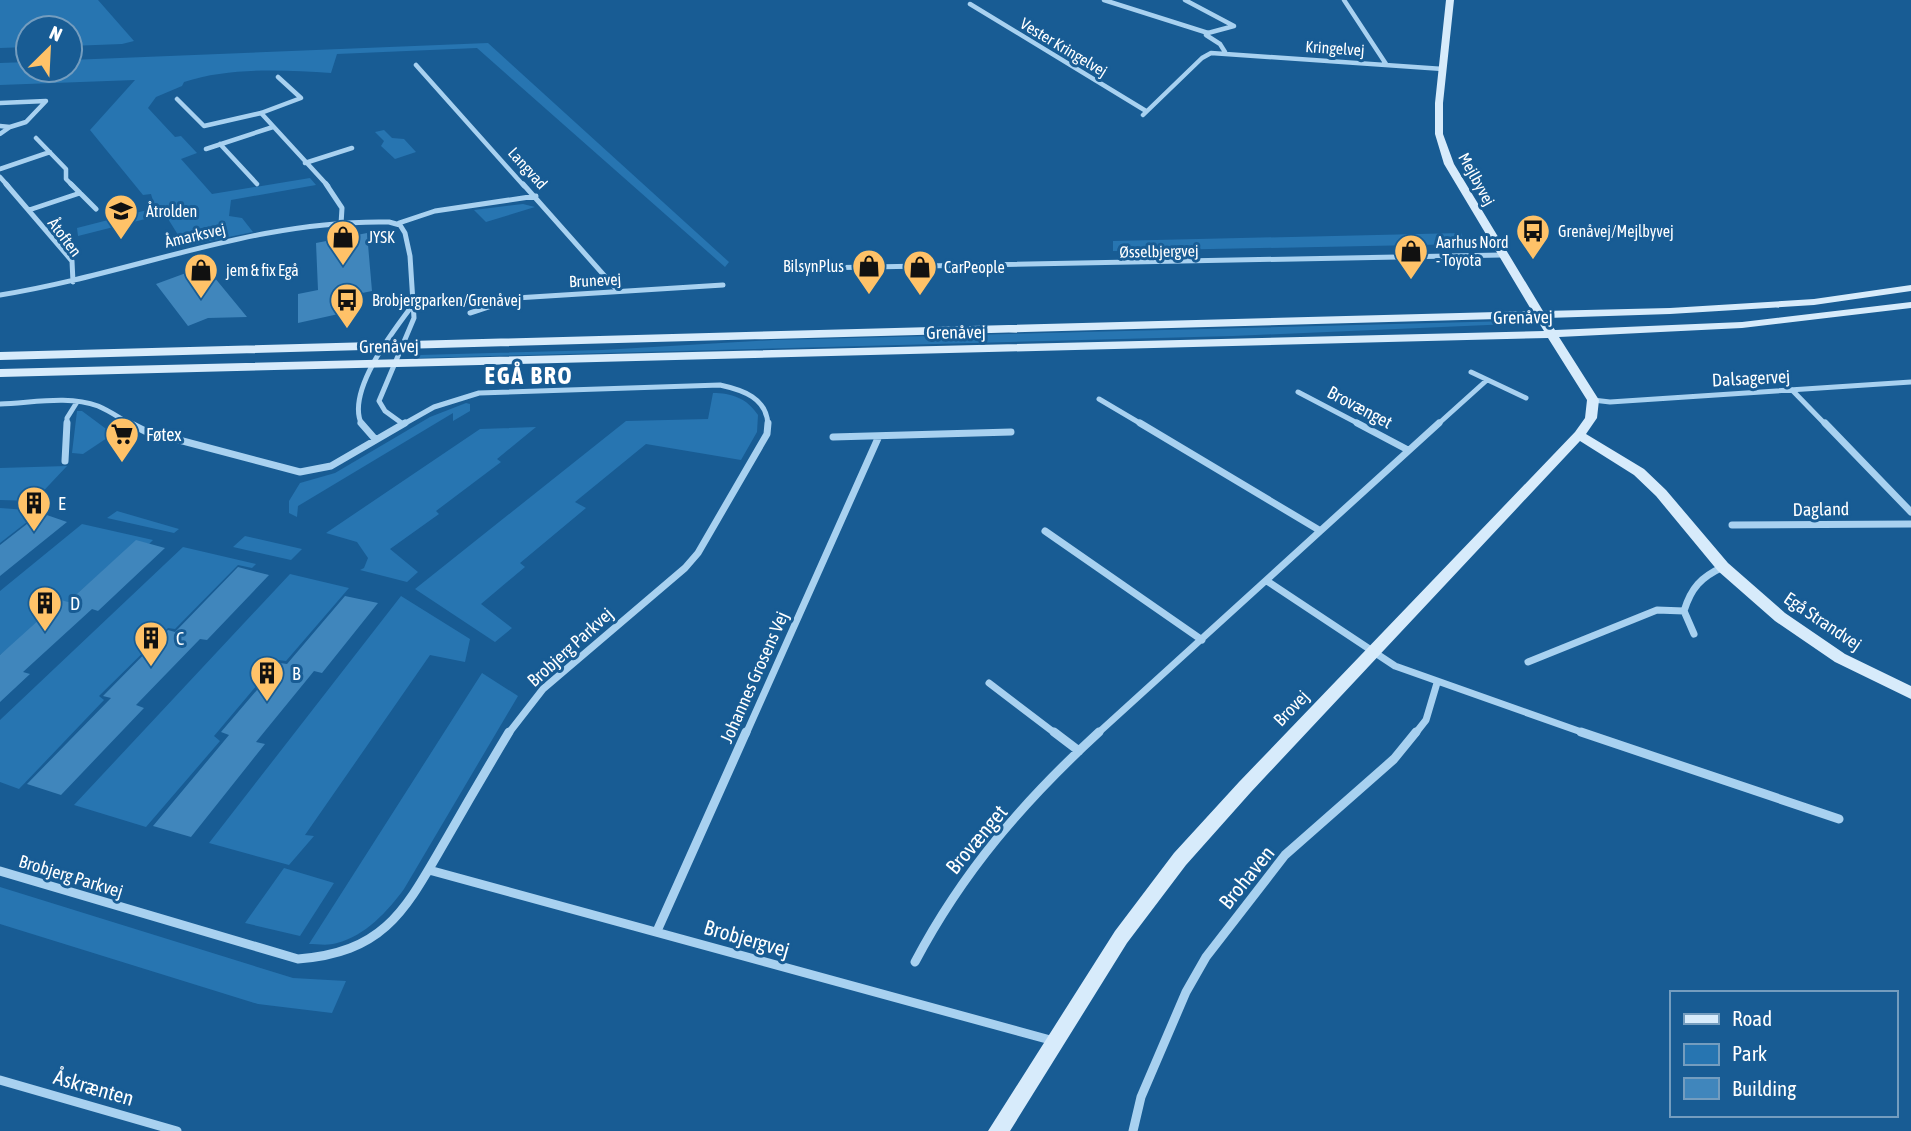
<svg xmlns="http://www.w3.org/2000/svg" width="1911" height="1131" viewBox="0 0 1911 1131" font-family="'Asap Condensed',sans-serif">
  <rect width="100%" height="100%" fill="#185c94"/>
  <!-- green -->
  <path fill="#2775b1" d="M0,0h98l36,41 -12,3 -52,2v-18h-42v19l-28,1z
    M488,43l241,219 -4,5 -248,-219 -140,6 -6,19c-48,-3 -101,-6 -147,9l-2,4 -26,11 -8,11 27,29 6,-1 16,17 -16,6 31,35 98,-16 6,7 -85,15 -2,16 13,2 11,14 -68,14 -20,-32 -87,22 -1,-8 78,-20 -4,-14 -8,1 -53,-65 45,-50 -135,5v-22l28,-1v8h42v-10z
    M384,130l8,8 12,1 12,13 -21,7 -14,-13 3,-5 -9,-9z
    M523,204l12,3 -49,15 -12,-12z
    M1461,233l5,11 -353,7v-10z
    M1510,321l1,3 -278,12 -814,22 1,-3 182,-5 172,-10z
    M713,393c18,0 34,5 45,22l-1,17 -16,28 -95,-16 -71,58 11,6 -66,55 5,4 -44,37 31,24 -17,14 -80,-53 211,-168 82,-2z
    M466,403l4,1v7l-17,10v-8l-155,93 -1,11 -8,-4v-12l11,-18 35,-10 95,-56z
    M77,411h5l31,23 -30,20 -11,-1z
    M536,427l-39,32 4,3 -65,49 3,3 -49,35 28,23 -11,10 -47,-12 4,-2 4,-10 -11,-16 -31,-9 154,-104z
    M67,466l-33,35 -34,-1v-32z
    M0,508l41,3 -41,32z
    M117,511l62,18 -5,4 -67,-15z
    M82,524l71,16 -4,4 -13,-3 -68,61 -68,53v-64z
    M245,536l57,13 -11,11 -58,-13z
    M183,547l73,17 -4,4 -14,-3 -63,64 -7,-1 -69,68 5,4 -85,89 -19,-7v-62z
    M290,574l59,14 -63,73 -8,-1 -64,76 6,5 -74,86 -72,-22z
    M401,596l69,43 -5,23 -35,-7 -125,180 9,1 -25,29 -80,-22z
    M482,673l36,23 -114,193c-16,22 -39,47 -67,54 -9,3 -20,1 -28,1z
    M284,868l50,15 -34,53 -55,-13z
    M0,887l293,91 53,3 -14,32 -74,-9 -258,-80z"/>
  <!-- building -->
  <path fill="#4086bc" d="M367,233l5,58 -10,2 1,11 -20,4v5l-45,10v-29l20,-4 -2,-47z
    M205,266l42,51 -39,1 -20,8 -32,-42z
    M41,513l26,9 -67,54v-31z
    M136,540l29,8 -67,63 -6,-2 -69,63 7,2 -30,28v-47l61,-55 7,2z
    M238,567l31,8 -62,65 -7,-1 -64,66 8,3 -83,87 -34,-11 84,-86 -8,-2 65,-66 7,2z
    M345,596l33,7 -56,70 -8,-2 -58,71 9,2 -74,93 -38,-11 76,-91 -8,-3 59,-69 7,1z"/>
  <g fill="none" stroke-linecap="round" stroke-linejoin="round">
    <!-- street-far3 -->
    <path stroke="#a8d1f0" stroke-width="4.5" d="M1104,0l104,33 26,-7 -49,-26
      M1344,0l42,64
      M970,4l176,107
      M1208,33l-2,2 14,9 5,8
      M416,65l108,121
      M177,99l27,27 57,-13 40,-15 -23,-21
      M0,103l46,-2 -20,21 -16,5
      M261,113l67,73
      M1143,115l59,-57 9,-5 232,16
      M0,126l10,1 -10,7
      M36,138l30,31v10l7,7
      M220,144l37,40
      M206,149l67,-22
      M305,163l47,-15
      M0,169l50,-17
      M0,177l8,9"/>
    <!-- street-far2 -->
    <path stroke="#a8d1f0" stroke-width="5" d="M6,184l66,77 1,21
      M71,184l25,25
      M326,184l16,24 -1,16
      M523,184l95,107
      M29,210l51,-17
      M399,223l36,-12 101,-15
      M816,268l686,-13
      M0,295c131,-21 255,-76 389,-73l11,3 5,8 5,23 4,62 -35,83 6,10 18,13
      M470,313l46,-15 207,-13
      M1471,372l55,26
      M1792,390l34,35
      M1298,392l63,33
      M1099,399l44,26
      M1593,400l17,2 301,-20
      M0,404c32,-1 68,-9 98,2 12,5 23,13 34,19
      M67,425v-7l10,-16
      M362,425c-17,-32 31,-94 50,-119
      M402,425l32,-18 45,-14 241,-8c23,5 47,13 48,40
      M1437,425l50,-45"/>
    <!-- street-far1 -->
    <path stroke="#a8d1f0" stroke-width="7" d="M129,423l16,8 155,41 31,-6 74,-43
      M361,423l14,16
      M1140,423l179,107
      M1357,423l51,27
      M1825,423l86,89
      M833,437l178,-5
      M65,461l2,-38
      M1732,525l179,-1
      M1045,531l157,109
      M1267,581l128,85 192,68
      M1694,634l-10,-23c7,-23 17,-34 39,-44
      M1528,662l129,-52 27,1
      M989,683l67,51
      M508,734l35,-45 142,-121 13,-15 69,-119 1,-11
      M746,734l133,-298
      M1097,734l342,-311
      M1415,734l11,-14 11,-37"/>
    <!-- street -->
    <path stroke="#a8d1f0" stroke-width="9" d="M1054,732l25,19
      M1581,732l258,87
      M429,870l625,171
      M0,871l298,88c89,-7 108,-51 149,-121 20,-35 41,-71 62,-106
      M657,931l89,-199
      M915,962c48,-91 109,-161 184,-230
      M0,1080l177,51
      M1133,1131l8,-34 45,-105 20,-35 79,-102 109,-96 22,-27"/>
    <!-- secondary -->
    <path fill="#d7ebfb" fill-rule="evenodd" d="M1446,0h8l-11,103v31l11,30 89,147 127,-3 144,-9 97,-14v6l-97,14 -144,9 -123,4 8,12 187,-8 169,-20v6l-169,20 -183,9 40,63 -2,18 -11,16 58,35 22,21 62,73 57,50 60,41 66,32v13l-76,-37 -60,-41 -57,-50 -62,-75 -22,-21 -54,-34 -329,351 -65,73 -59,78 -117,188h-22l127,-200 59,-78 65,-71 336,-350 10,-14 2,-18 -39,-62 -1548,39v-8l1544,-38 -8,-13 -1536,42v-8l1532,-41 -88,-147 -9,-30v-31z"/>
  </g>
  <!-- icons -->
  <defs>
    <g id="school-pin" transform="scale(1.75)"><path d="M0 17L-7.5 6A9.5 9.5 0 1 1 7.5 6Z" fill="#ffc268" stroke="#185c94"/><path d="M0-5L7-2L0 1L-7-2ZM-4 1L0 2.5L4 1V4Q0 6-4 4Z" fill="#111"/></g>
    <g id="bus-pin" transform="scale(1.75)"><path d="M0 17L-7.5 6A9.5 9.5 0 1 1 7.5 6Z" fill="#ffc268" stroke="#185c94"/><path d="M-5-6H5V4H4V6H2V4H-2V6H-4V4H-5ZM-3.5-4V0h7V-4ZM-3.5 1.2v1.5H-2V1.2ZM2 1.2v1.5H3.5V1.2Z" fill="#111"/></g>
    <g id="shop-pin" transform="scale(1.75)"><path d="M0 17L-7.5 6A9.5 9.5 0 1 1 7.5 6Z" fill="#ffc268" stroke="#185c94"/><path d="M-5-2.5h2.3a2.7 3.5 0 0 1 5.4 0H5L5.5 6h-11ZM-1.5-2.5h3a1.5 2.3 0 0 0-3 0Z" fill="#111"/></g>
    <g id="supermarket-pin" transform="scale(1.75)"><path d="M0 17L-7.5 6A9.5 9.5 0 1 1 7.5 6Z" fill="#ffc268" stroke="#185c94"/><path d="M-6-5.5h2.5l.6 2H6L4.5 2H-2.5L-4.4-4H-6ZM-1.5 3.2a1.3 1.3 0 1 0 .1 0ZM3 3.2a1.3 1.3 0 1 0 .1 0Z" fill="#111"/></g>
    <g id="building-pin" transform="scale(1.75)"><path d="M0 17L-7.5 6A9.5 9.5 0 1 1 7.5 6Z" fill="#ffc268" stroke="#185c94"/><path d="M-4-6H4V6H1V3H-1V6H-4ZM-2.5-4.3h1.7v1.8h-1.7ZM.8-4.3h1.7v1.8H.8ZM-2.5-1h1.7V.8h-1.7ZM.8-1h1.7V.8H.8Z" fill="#111"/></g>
  </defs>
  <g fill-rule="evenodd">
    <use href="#school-pin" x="121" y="211"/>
    <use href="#bus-pin" x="1533" y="231"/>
    <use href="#shop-pin" x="343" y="237"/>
    <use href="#shop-pin" x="1411" y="251"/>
    <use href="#shop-pin" x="869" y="266"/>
    <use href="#shop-pin" x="920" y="267"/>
    <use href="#shop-pin" x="201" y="270"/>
    <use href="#bus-pin" x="347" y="300"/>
    <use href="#supermarket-pin" x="122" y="434"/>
    <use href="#building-pin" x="34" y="503"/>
    <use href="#building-pin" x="45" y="603"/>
    <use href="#building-pin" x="151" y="638"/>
    <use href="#building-pin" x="267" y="673"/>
  </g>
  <g text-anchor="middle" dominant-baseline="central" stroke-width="6" stroke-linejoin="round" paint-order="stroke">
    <!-- far-street labels -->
    <g font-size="16" fill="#fff" stroke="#185c94">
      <text transform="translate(1064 47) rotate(31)">Vester Kringelvej</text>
      <text transform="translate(1335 48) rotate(4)">Kringelvej</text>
      <text transform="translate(528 168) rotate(48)">Langvad</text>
      <text transform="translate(1477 179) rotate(61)">Mejlbyvej</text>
      <text transform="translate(195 235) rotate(-13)">Åmarksvej</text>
      <text transform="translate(65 237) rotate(53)">Åtoften</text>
      <text transform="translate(1159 251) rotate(-1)">Øsselbjergvej</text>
      <text transform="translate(595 280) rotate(-3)">Brunevej</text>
    </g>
    <!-- far-poi labels -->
    <g font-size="16" fill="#fff" stroke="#185c94" text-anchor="start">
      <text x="146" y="211">Åtrolden</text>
      <text x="1558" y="231">Grenåvej/Mejlbyvej</text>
      <text x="368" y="237">JYSK</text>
      <text x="1436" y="242">Aarhus Nord<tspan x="1436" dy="18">- Toyota</tspan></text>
      <text x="844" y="266" text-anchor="end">BilsynPlus</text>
      <text x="944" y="267">CarPeople</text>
      <text x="226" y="270">jem &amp; fix Egå</text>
      <text x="372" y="300">Brobjergparken/Grenåvej</text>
    </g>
    <!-- street labels -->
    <g font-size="18" fill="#fff" stroke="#185c94">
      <text transform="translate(1523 317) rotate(-1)">Grenåvej</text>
      <text transform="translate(956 332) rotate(-1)">Grenåvej</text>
      <text transform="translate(389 346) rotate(-1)">Grenåvej</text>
      <text transform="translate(1751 378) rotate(-3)">Dalsagervej</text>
      <text transform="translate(1360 407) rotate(28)">Brovænget</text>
      <text transform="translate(1821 509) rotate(-1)">Dagland</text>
      <text transform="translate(1823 621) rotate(34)">Egå Strandvej</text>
      <text transform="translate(570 647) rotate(-42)">Brobjerg Parkvej</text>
      <text transform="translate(754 677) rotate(-66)">Johannes Grosens Vej</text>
      <text transform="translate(1291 708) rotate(-46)">Brovej</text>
      <text transform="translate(71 876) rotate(17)">Brobjerg Parkvej</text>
    </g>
    <!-- poi labels -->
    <g font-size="18" fill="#fff" stroke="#185c94" text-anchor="start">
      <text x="146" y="434">Føtex</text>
      <text x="58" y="503">E</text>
      <text x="70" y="603">D</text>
      <text x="176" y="638">C</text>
      <text x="292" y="673">B</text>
    </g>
    <!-- near-street labels -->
    <g font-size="21" fill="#fff" stroke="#185c94">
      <text transform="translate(976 839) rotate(-50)">Brovænget</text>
      <text transform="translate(1246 877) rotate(-51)">Brohaven</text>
      <text transform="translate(747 938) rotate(16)">Brobjergvej</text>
      <text transform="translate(94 1087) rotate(16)">Åskrænten</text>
    </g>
    <!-- district labels -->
    <g font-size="24" font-weight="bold" letter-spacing="2" fill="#fff" stroke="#185c94">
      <text x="529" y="375">EGÅ BRO</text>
    </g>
  </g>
  <!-- legend -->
  <rect x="1670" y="991" width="228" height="126" fill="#185c94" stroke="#749dbf" stroke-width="2"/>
  <rect x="1684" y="1014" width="35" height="10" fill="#d7ebfb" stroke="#749dbf" stroke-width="2"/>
  <text x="1732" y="1026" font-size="21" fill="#ffffff">Road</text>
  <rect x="1684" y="1044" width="35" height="21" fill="#2775b1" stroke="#749dbf" stroke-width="2"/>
  <text x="1732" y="1061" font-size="21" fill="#ffffff">Park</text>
  <rect x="1684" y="1078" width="35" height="21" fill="#4086bc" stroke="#749dbf" stroke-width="2"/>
  <text x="1732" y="1096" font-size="21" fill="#ffffff">Building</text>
  <!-- north arrow -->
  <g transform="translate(49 49) rotate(24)"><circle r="33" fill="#185c94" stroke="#749dbf" stroke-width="2"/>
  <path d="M0-5L12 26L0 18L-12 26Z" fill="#ffc268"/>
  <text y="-10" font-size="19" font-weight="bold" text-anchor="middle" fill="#ffffff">N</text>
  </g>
</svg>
